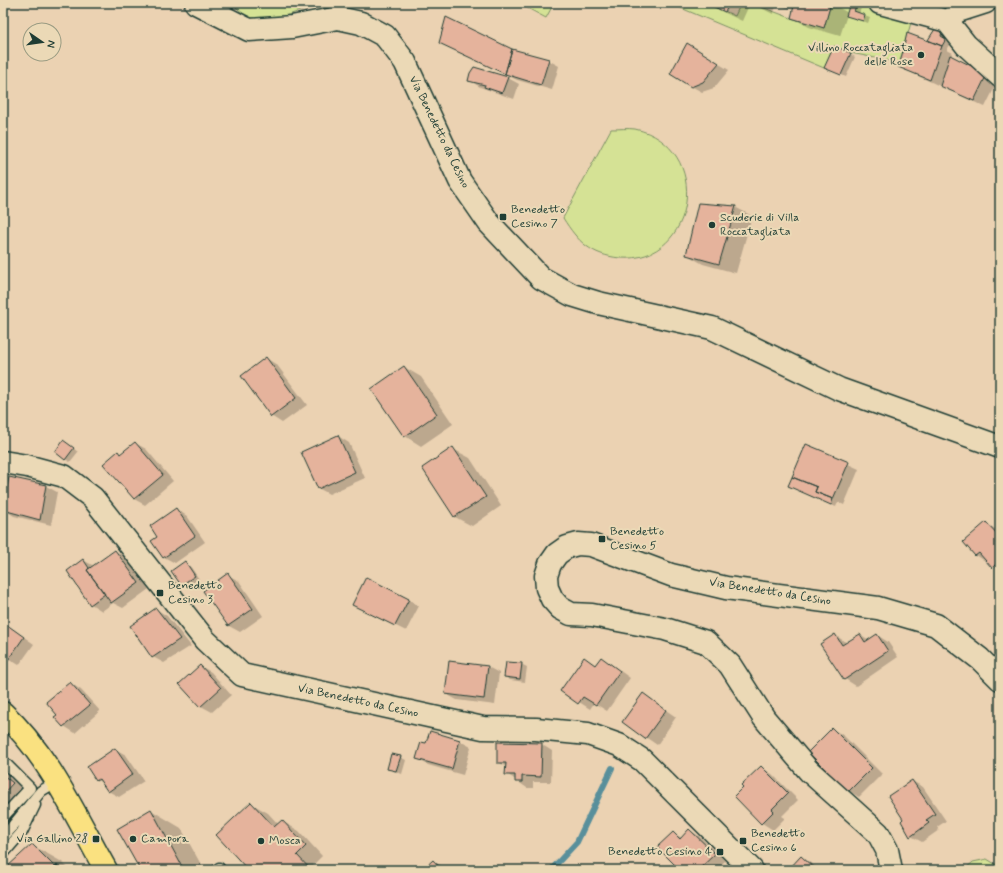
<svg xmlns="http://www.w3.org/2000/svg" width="1003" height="873" viewBox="0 0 1003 873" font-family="Mynerve,sans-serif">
  <rect width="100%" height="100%" fill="#ebd2b2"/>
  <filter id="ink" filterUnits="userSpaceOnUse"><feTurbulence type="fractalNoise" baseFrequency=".025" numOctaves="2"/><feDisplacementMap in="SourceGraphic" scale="8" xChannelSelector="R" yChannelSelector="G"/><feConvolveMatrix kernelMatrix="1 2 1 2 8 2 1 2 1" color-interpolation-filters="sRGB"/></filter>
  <g filter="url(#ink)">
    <!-- green -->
    <path fill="#d5e295" stroke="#7a9064" d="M233,3h87c-29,10 -64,32 -87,0z
      M518,3h36l-8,15z
      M669,3h38l28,13 6,-13h10l40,15 33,9 7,-24h25l57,12 -13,48 -49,-10 -27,15z
      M611,129c8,0 17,-1 24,0 79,17 62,135 -15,129 -29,-3 -42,-16 -57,-40z
      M987,859l13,8v3h-36l9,-8z"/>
    <!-- shadow -->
    <path fill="#0003" d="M704,3h46l-8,18z
      M751,3h80l17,10 8,-8 5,3 -2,6 11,4 -2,5 -21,-8 -7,21 -31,-9 -16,-9 1,-8 -17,-5 -4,9z
      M922,3h52l-5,18z
      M942,32l5,3 -2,5 6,3 -4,7 6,3 -2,3 47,25 -13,26 -86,-40 37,-22 -6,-5z
      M440,42l71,8 37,10 11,6 -7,24 -35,-10z
      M698,51l31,19 -15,18 -12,4 -11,-6z
      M850,54l5,3 -9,20 -15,-7z
      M475,68l33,10 11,6 -5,15 -34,-12 -11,-7z
      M735,207l17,9 -16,57 -33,-9 -16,-9z
      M266,358l11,7 30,40 -25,18 -11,-7z
      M404,367l17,10 32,47 -32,22 -16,-10z
      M338,436l11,7 16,35 -36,16 -11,-6z
      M135,443l11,6 27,32 -28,24 -11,-6 -16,-47 3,2z
      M69,445l9,7 -8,10 -5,-3z
      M807,445l52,24 -15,36 -6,-3 -2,5 -41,-18z
      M453,449l17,9 31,48 -29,20 -17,-9 -32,-49z
      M10,478l36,8 11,6 -6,33 -37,-9 -11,-7z
      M176,509l11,7 18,26 -30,21 -11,-6 -5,-20z
      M986,523l14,9v39l-24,-16 -12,-13z
      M115,551l11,6 23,32 -26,19 -10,-5 -11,8 -11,-7 -23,-33 15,-11 11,6z
      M185,563l5,3 9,13 -12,8 -5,-3z
      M228,575l11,6 24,35 -23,16 -11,-6 -25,-35z
      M408,599l11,7 -13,25 -42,-21z
      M156,609l11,7 24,30 -27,17 -11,-6z
      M3,622l31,22 -15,21 -16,-10z
      M835,635l12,8 13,-8 9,6 8,-6 11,7 10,15 -42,29 -11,-7z
      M584,659l12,7 16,-1 18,13 -23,33 -13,-8 -4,6 -28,-18z
      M521,664l6,3 -2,15 -15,-2 -5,-3z
      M200,666l11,6 20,23 -19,17 -11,-6z
      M488,667l11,6 -4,32 -38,-5 -11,-6z
      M70,683l11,7 19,21 -25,22 -11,-7 -6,-11z
      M644,695l32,22 -19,28 -33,-23z
      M832,729l11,6 39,39 -23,23 -10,-6z
      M430,732l30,9 11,6 -8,28 -35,-10 -11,-6 10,-15z
      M541,744l11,7 -1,31h-18v6h-6l-20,-14v-7l-9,-5z
      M115,749l11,6 18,26 -25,16 -11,-6 -4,-7 -7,-4z
      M400,757l6,3 -4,14 -14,-5z
      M761,767l11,7 26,26 -16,16 3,2 -12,12 -11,-7 -27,-27z
      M3,770l11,10 13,7 15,14 -33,37 -6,-4z
      M912,781l11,6 23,34 -9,6 2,3 -17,12 -11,-6 -6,-17z
      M252,804l16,9 11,12 3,-4 17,10 23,25 -9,9 4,5h-68z
      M151,810l30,18 23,42h-63z
      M690,830l10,7 25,24 -9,9h-35l-8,-37 9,5z
      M32,845l30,17 8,8h-61z
      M802,857l10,7 7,6h-30z
      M433,861l16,9h-26z"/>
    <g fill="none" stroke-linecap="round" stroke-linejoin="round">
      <!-- stream -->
      <path stroke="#598f9b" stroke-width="6" d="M551,870l26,-28 35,-74"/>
    </g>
    <!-- building -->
    <path fill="#e5b39c" stroke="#1f3d34" d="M706,3h24l-5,9z
      M784,3h47l-7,25 -33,-10 3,-12z
      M850,3l7,1 -3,7 11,4 -2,6 -17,-5z
      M928,3h27l-3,9z
      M446,17l66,32 -7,25 -66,-31z
      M935,29l7,2 -1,5 5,3 -4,7 -14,-6z
      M907,33l35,13 -12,34 -32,-13 2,-4z
      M687,43l32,20 -16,19 -12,5 -21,-13z
      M834,46l17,7 -10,22 -17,-7z
      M512,49l37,10 -8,26 -36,-11z
      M950,55l37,19 -13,27 -34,-15z
      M474,67l34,10 -6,16 -18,-6 1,-2 -17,-4 2,-8z
      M698,203l38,3 -17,58 -33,-9z
      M266,357l30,41 -25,19 -30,-41z
      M404,366l33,48 -33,23 -33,-48z
      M338,435l17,37 -37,17 -17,-37z
      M63,440l11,8 -9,12 -10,-8z
      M135,442l28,33 -29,24 -31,-35 15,-13 2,3z
      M806,444l43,18 -16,37 -18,-7 2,-5 -25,-10z
      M453,447l33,50 -32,20 -32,-49z
      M9,477l37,8 -6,35 -37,-10z
      M792,477l25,10 -2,5 18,7 -2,6 -43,-19z
      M176,508l19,28 -32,22 -12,-17 6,-4 -7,-11z
      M986,522l14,15v23l-8,8 -13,-15 -4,3 -12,-14z
      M115,550l24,33 -28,20 -24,-33z
      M83,559l6,9 -2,2 18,24 -15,11 -23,-34z
      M185,561l10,15 -14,9 -10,-14z
      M228,573l25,36 -25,17 -25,-35z
      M366,577l43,22 -14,27 -43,-21z
      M156,608l24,31 -28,19 -22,-32z
      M3,622l21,15 -16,23 -5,-4z
      M835,634l7,11 18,-11 5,8 12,-8 11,17 -44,29 -24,-36z
      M584,657l11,8 6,-8 19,14 -24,34 -13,-8 -5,7 -18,-13z
      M449,661l39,5 -4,33 -39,-5z
      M506,662l16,1 -2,16 -16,-2z
      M200,665l21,23 -21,19 -21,-23z
      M70,682l20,23 -27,22 -9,-10 3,-2 -11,-13z
      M643,693l23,17 -21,29 -23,-17z
      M832,728l40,40 -24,24 -40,-40z
      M430,731l30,9 -8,29 -36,-10 5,-17 5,1z
      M497,742l45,1 -1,34 -19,-1v6h-7v-7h-10l1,-12h-9z
      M115,748l18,26 -25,18 -9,-13 -3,2 -9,-14z
      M391,754l10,2 -5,15 -9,-2z
      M761,766l27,27 -16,16 2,2 -13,13 -27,-28 9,-9 -2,-2z
      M3,775l10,8 -10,11z
      M912,780l23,34 -9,6 3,3 -19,14 -9,-16 2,-2 -15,-23z
      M251,802l23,25 8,-7 24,26 -9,9 14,15h-63l-32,-35z
      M151,809l33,61 3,-2 1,2h-48l-23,-41z
      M689,829l26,25 -17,16 -5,-3 -3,3h-10l-23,-23 16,-15 7,7z
      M32,844l23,23 2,-2 5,5h-54l-2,-2z
      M801,856l15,14h-28z
      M433,860l9,10h-20z"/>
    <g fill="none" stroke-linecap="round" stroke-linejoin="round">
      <!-- lane casing -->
      <g stroke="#1f3d34" stroke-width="13">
        <path id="lane" d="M3,761l27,27 -27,29
          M3,838l38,-47 15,-9
          M3,854l19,-22 13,-27
          M219,868l1,2"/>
      </g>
      <!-- street casing -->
      <g stroke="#1f3d34" stroke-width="23">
        <path id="street" d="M947,21l11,-9 28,-9"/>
      </g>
      <!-- secondary casing -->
      <g stroke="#1f3d34" stroke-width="25">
        <path id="secondary" d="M196,3l53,27 43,-3 46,-9 23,5 24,13 20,26 55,119 29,42 52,55 31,17 26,8 114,25 127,61 161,58
          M880,3l67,18 19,24 34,31
          M3,462l24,4 37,10 29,22 112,142 37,35 241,53 53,1 52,5 31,11 23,15 110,110
          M891,870l-4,-20 -9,-17 -69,-62 -45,-53 -34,-53 -24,-23 -41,-13 -73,-14 -21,-1 -11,-6 -8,-9 -5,-11 -1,-12 4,-12 7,-10 10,-7 11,-3 13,1 80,30 55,13 152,20 58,17 44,34 20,20"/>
      </g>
      <!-- primary casing -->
      <g stroke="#1f3d34" stroke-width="25">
        <path id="primary" d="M3,713c46,42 73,104 103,157"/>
      </g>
      <!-- lane -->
      <use href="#lane" stroke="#ebd9b6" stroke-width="10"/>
      <!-- street -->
      <use href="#street" stroke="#ebd9b6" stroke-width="20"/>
      <!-- secondary -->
      <use href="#secondary" stroke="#ebd9b6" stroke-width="22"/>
      <!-- primary -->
      <use href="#primary" stroke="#fae180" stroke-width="22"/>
    </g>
  </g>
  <!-- markers -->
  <g fill="#1f3d34" stroke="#ebd9b6" stroke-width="1.5">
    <circle cx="921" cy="55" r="4"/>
    <rect x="499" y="213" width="8" height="8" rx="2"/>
    <circle cx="712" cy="225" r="4"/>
    <rect x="598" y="535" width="8" height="8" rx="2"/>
    <rect x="156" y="589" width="8" height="8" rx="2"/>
    <rect x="92" y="835" width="8" height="8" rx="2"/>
    <circle cx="133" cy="839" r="4"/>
    <circle cx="261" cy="841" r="4"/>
    <rect x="739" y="837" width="8" height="8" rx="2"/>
    <rect x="716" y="848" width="8" height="8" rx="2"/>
  </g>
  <g text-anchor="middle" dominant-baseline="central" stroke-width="4" stroke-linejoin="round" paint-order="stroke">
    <!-- poi labels -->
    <g font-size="12" fill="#1f3d34" stroke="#ebd9b6" text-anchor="start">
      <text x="913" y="48" text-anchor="end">Villino Roccatagliata<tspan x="913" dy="14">delle Rose</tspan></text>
      <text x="511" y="210">Benedetto<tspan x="511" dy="14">Cesino 7</tspan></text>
      <text x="720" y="218">Scuderie di Villa<tspan x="720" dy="14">Roccatagliata</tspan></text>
      <text x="610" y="532">Benedetto<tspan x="610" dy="14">Cesino 5</tspan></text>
      <text x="168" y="586">Benedetto<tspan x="168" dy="14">Cesino 3</tspan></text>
      <text x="751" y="834">Benedetto<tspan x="751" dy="14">Cesino 6</tspan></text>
      <text x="88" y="839" text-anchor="end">Via Gallino 28</text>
      <text x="141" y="839">Campora</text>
      <text x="269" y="841">Mosca</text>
      <text x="712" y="852" text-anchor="end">Benedetto Cesino 4</text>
    </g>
    <!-- street labels -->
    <g font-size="12" fill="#1f3d34" stroke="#ebd9b6">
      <text transform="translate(439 132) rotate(64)">Via Benedetto da Cesino</text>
      <text transform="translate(770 592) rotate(9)">Via Benedetto da Cesino</text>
      <text transform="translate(358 701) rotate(12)">Via Benedetto da Cesino</text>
    </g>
  </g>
  <!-- margin -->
  <rect width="1003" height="873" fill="none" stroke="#ebd9b6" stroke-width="16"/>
  <rect x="8" y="8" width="987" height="857" fill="none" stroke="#1f3d34" stroke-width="1.5" filter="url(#ink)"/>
  <!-- north arrow -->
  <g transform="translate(42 42) rotate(103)"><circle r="19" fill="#ebd9b6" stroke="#999b82"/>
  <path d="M0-3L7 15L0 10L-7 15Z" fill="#1f3d34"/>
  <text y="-6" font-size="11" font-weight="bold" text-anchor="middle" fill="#1f3d34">N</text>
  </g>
</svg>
